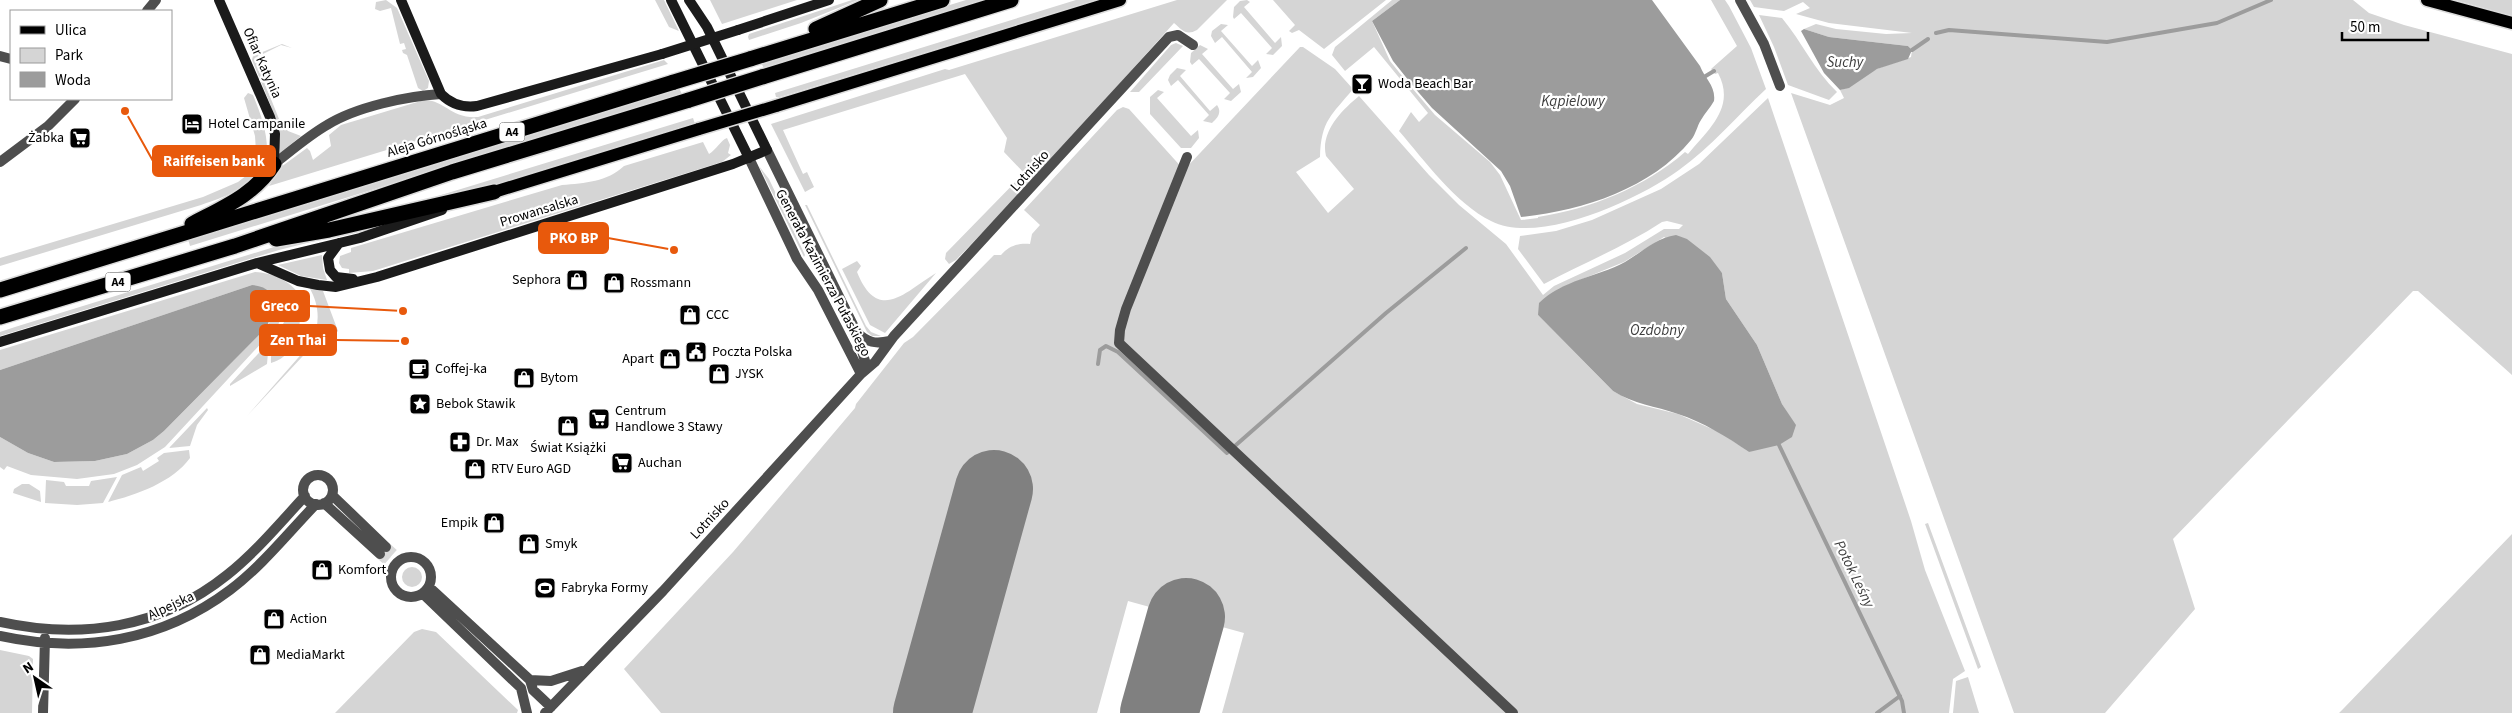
<svg xmlns="http://www.w3.org/2000/svg" width="2512" height="713" viewBox="0 0 2512 713" font-family="'Source Sans 3',sans-serif">
  <rect width="100%" height="100%" fill="#fff"/>
  <!-- green -->
  <path fill="#d5d5d5" fill-rule="evenodd" d="M386,0l11,8 32,73 -1,7 -5,3 -5,-3 -11,-33 -4,-2 -1,-3 4,-1 -2,-6 -4,1 -9,-36 -11,3 -5,-2 1,-7z
    M655,0h9l15,31 -10,-4z
    M710,0h87l-75,24z
    M852,0h6l-57,23 -52,17 -1,-3 1,-3z
    M966,0h21l-223,68 -3,-5z
    M1076,0h21l-317,97h-4l-1,-4z
    M1177,0h50l-30,30c-11,6 -15,0 -23,-7l-142,158 -76,79 -7,4 -4,-5 1,-6 78,-80 -20,-21 3,-14 -42,-64 -182,56 20,44 4,-2 7,15 -9,5 -34,-68 174,-55 4,1z
    M1247,0l3,2 -6,5 31,36 6,-6 1,9 -9,9 -7,-1 6,-6 -31,-35 -7,6 -1,-2 1,-10 6,-6z
    M1273,0h113l-62,49 -25,-19 -7,3 -3,-2 6,-6z
    M1392,0h8l-28,21 18,40 17,21 28,33 55,47 10,13 21,45 17,-2v-1c52,-8 107,-30 147,-65l3,2c21,-25 48,-47 30,-81l-3,1 -4,-5 26,-23 -26,-46h14l4,6 22,42 15,41c-29,27 -55,58 -87,81 -40,29 -139,76 -188,51 -35,-17 -67,-61 -92,-90l12,-19 8,10 9,-9 -54,-66 -29,24 -13,-16 3,-8z
    M1750,0h603l16,13 35,12 108,29v321l-94,-84h-5l-240,248 22,70 -90,104h-91l-223,-620 39,12 14,-7 -4,-8c15,-3 23,-15 37,-21 11,-5 23,-7 34,-12l1,-7 -4,-4 -79,-9 -25,-8 12,-5 20,5 50,5 26,-1 -83,-10 -33,-9 14,-6 -7,-6 -19,9 -30,-4z
    M2455,0h57v16z
    M1759,15l23,3c20,24 32,52 55,74l-8,8 -41,-15 -14,-38z
    M1221,24l7,1 -7,6 31,35 6,-6 3,8 -8,9 -7,1 6,-6 -30,-35 -7,6 -4,-7 1,-5z
    M1176,43l7,3 -44,46h-9l41,-47z
    M282,44l10,4 -11,-3 -24,12 6,5 -2,12 20,50 7,7 13,5 -21,17 -9,-47 -19,-46 1,-4z
    M1200,45l8,4 -6,5 31,35 6,-5 2,8 -10,9 -7,-2 6,-6 -31,-34 -7,6 -2,-3 1,-9z
    M1300,47h3l32,22 18,20c-21,26 -32,31 -33,68l-24,15 32,41 26,-24 -28,-33c-6,-24 16,-46 33,-60l70,79 30,30 47,39 37,51 11,-9 71,-33 39,-24h15l4,-4 -16,-4 -5,1c-38,25 -79,41 -118,62l-26,-35 2,-13 36,-5 36,-11 69,-31 38,-25 69,-66 143,423 14,49 40,101 -12,8 -4,34h-727l22,-80 -116,-32 -31,112h-135l63,-223 -55,-16 -66,239h-243l-37,-44 109,-117 122,-144 1,-4 48,-61 9,-6 81,-82h7c8,-9 16,-12 29,-11l2,-10 8,-9 -16,-15 93,-100 6,-3 6,2 55,61zM1664,237l58,36 4,26 31,46 25,59 13,21 -46,27 -28,-19 -43,-19 -41,-10 -24,-13 -75,-76 20,-26 66,-27z
    M664,60l4,4 -399,122 12,-19 26,-19 3,3 3,9 18,-14 -2,-11 12,-10 83,-25c21,0 27,19 54,17z
    M1177,68l9,2 -6,6 30,35 7,-6c5,7 1,13 -5,18l-9,-2 6,-6 -31,-35 -7,6 -3,-6 2,-5z
    M679,88l3,6 -492,152 -2,-7z
    M1158,90l6,2 -7,6 34,38 7,-6 1,8 -8,10h-10l-31,-34v-17z
    M248,93l5,2c8,20 15,38 14,60l-4,-1c-9,34 -30,40 -62,51l-201,61v-8l203,-61 35,-15 13,-10 5,-20 -1,-16 -11,-38z
    M693,118l2,6 -216,66 -77,17z
    M727,138l3,7 -2,8 3,2 -9,7 -349,109 -24,2v-4l-7,-1 -3,-5 1,-7 11,-4v-4l211,-63c23,-2 45,-3 62,-19l79,-24 6,12c7,-4 12,-14 18,-16z
    M759,166l10,13 36,76 -1,2z
    M805,205h2l59,121 5,6 10,4h-9l-5,-4z
    M391,222l-112,28 -279,86v-4l15,-5 275,-85z
    M322,255l1,13 4,12 -26,-4 -23,-11z
    M857,261l4,5 -4,6c21,52 48,20 79,1l-51,60 -15,-8 -28,-56z
    M255,272c20,1 38,10 48,28l-20,14 -5,11 -113,122 -28,18 -23,9 -37,5 -46,-4 -24,-9 -3,4 -4,-3v-30l28,16 26,9 41,-1 32,-7 26,-14 11,-9 100,-101 7,-10 3,-12 -22,-23 -252,85v-20z
    M309,287l14,4 15,40 -2,2 -7,-5 -82,88 65,-74c8,-19 8,-36 -3,-55z
    M297,307l3,1c2,21 -7,50 -29,55 0,-15 2,-23 14,-33l-3,-4 5,-10z
    M269,342l-2,22 -37,22v-2z
    M207,408l1,2 -11,15 -7,21 -21,2z
    M189,450l1,8c-17,24 -54,37 -82,44l14,-27 19,-8 2,4 16,-10 -2,-3 7,-5z
    M117,477l-14,26 -26,2 -32,-2 1,-23 18,2 2,4h23l2,-5z
    M22,484h7l11,7 1,11 -28,-9 1,-4z
    M1928,523l53,144 -3,2 -53,-145z
    M2512,534v179h-173l5,-5z
    M402 577a10 10 0 1 1 20 0a10 10 0 1 1-20 0Z
    M422,629l14,3 82,78 -1,3h-182l79,-81z
    M0,650l29,6 4,3 -1,54h-32z
    M1968,677l11,36h-26l3,-32z"/>
  <!-- water -->
  <path fill="#9c9c9c" d="M1400,0h252l48,66c5,13 16,20 14,35 -4,7 -9,12 -13,19 -4,6 -5,14 -10,20 -40,49 -110,71 -170,77l-11,-31 -9,-15 -69,-63 -19,-22 -20,-25 -21,-40z
    M1804,29l25,8 79,9 4,4 -4,9 -31,10 -28,19 -9,2 -16,-17 -23,-42z
    M1676,235l11,4 23,18 12,16 4,26 31,46 25,59 14,21 -4,12 -13,8 -30,7c-22,-15 -46,-30 -71,-38 -23,-8 -44,-10 -65,-23l-75,-76 1,-12c23,-23 58,-26 86,-41 17,-10 31,-24 51,-27z
    M252,285c29,2 24,28 12,45l-100,101 -11,9 -26,14 -32,7 -41,1 -26,-9 -28,-16v-67z"/>
  <g fill="none" stroke-linecap="round" stroke-linejoin="round">
    <!-- stream -->
    <path stroke="#9c9c9c" stroke-width="4" d="M1936,33l13,-3 158,12 110,-19 54,-23
      M1912,50l16,-11
      M1704,77l10,-6
      M1098,364l2,-14 6,-4 12,6 109,101
      M1236,445l150,-132 80,-65
      M1779,445l123,256 2,12
      M1877,713l23,-17"/>
    <!-- runway -->
    <path stroke="#808080" stroke-width="78" d="M932,713l62,-224
      M1159,713l27,-96"/>
    <!-- street-tunnel -->
    <path stroke="#d9d9d9" stroke-width="10" stroke-dasharray="10 5" stroke-linecap="butt" d="M386,547l10,9
      M380,554l10,9"/>
    <!-- primary casing -->
    <g stroke="#dbdbdb" stroke-width="15">
      <path id="primary" d="M2427,0l85,23
        M776,106l344,-106
        M494,192l205,-63"/>
    </g>
    <!-- highway casing -->
    <g stroke="#dbdbdb" stroke-width="18">
      <path id="highway" d="M816,29l64,-29
        M750,59l192,-59
        M762,77l249,-77
        M192,224c32,-17 62,-29 82,-60
        M276,239l53,-9 165,-38
        M0,290l674,-208
        M0,317l235,-71 217,-74 237,-72"/>
    </g>
    <!-- street -->
    <path stroke="#4e4e4e" stroke-width="10" d="M1740,0l24,44 16,42
      M147,11l9,-11
      M0,56l11,3
      M767,150l89,181 9,30 -4,13
      M1187,157l-61,152 -6,21 -1,13 394,370
      M749,158l48,101 21,31 43,84
      M0,162l48,-36 27,-27
      M274,164c17,-13 34,-28 53,-39 29,-18 80,-29 114,-31
      M856,332c12,11 19,12 34,9
      M303 490a15 15 0 1 1 30 0a15 15 0 1 1-30 0Z
      M332,495l54,52
      M324,503l56,51
      M391 577a20 20 0 1 1 40 0a20 20 0 1 1-40 0Z
      M429,587l101,93 3,10 18,17
      M423,594l98,94 6,25
      M0,622c81,18 161,6 227,-47 29,-23 53,-52 78,-79
      M0,636c82,18 162,5 230,-46 32,-24 58,-57 86,-86
      M530,680l21,1 31,-10
      M43,713l2,-75
      M545,713l118,-122 198,-217 14,-12 19,-26 275,-299 9,-2 15,10"/>
    <!-- secondary -->
    <path stroke="#1b1b1b" stroke-width="10" d="M219,0l51,117 5,17 -1,30
      M401,0l40,94c10,10 22,14 36,12l185,-52
      M671,0l78,158
      M738,30l91,-30
      M339,243l-11,15 2,12 6,7 17,2
      M257,263l41,18 20,4 18,2 41,-10 356,-113 34,-14 -60,-123 -18,-27
      M0,342l257,-79 103,-25 82,-28"/>
    <!-- primary -->
    <use href="#primary" stroke="#000" stroke-width="12"/>
    <!-- highway -->
    <use href="#highway" stroke="#000" stroke-width="15"/>
    <!-- primary-bridge casing -->
    <g stroke="#dbdbdb" stroke-width="15" stroke-linecap="butt">
      <path id="primary-bridge" d="M699,129l77,-23"/>
    </g>
    <!-- highway-bridge casing -->
    <g stroke="#dbdbdb" stroke-width="18" stroke-linecap="butt">
      <path id="highway-bridge" d="M674,82l76,-23
        M689,100l73,-23"/>
    </g>
    <!-- secondary-bridge -->
    <path stroke="#1b1b1b" stroke-width="10" d="M662,54l76,-24"/>
    <!-- primary-bridge -->
    <use href="#primary-bridge" stroke="#000" stroke-width="12"/>
    <!-- highway-bridge -->
    <use href="#highway-bridge" stroke="#000" stroke-width="15"/>
  </g>
  <!-- icons -->
  <defs>
    <g id="bar-square" transform="scale(1.125)"><rect x="-9" y="-9" width="18" height="18" rx="4" fill="#000" stroke="#fff"/><path d="M-6-5H6L.8 .8V4.5H3.5V6h-7V4.5H-.8V.8Z" fill="#fff"/></g>
    <g id="hotel-square" transform="scale(1.125)"><rect x="-9" y="-9" width="18" height="18" rx="4" fill="#000" stroke="#fff"/><path d="M-6-4.5h1.5V1H6V5H4.5V3h-9V5H-6ZM-4 0a1.8 1.8 0 1 1 3.6 0ZM.5 0V-2.5h3Q6-2.5 6 0Z" fill="#fff"/></g>
    <g id="supermarket-square" transform="scale(1.125)"><rect x="-9" y="-9" width="18" height="18" rx="4" fill="#000" stroke="#fff"/><path d="M-6-5.5h2.5l.6 2H6L4.5 2H-2.5L-4.4-4H-6ZM-1.5 3.2a1.3 1.3 0 1 0 .1 0ZM3 3.2a1.3 1.3 0 1 0 .1 0Z" fill="#fff"/></g>
    <g id="shop-square" transform="scale(1.125)"><rect x="-9" y="-9" width="18" height="18" rx="4" fill="#000" stroke="#fff"/><path d="M-5-2.5h2.3a2.7 3.5 0 0 1 5.4 0H5L5.5 6h-11ZM-1.5-2.5h3a1.5 2.3 0 0 0-3 0Z" fill="#fff"/></g>
    <g id="civic-square" transform="scale(1.125)"><rect x="-9" y="-9" width="18" height="18" rx="4" fill="#000" stroke="#fff"/><path d="M-.6-6.5H3V-4.5H.6V-3L4-1V1h2V6H-6V1h2V-1L-.6-3ZM-1.2 2.5V6h2.4V2.5Z" fill="#fff"/></g>
    <g id="cafe-square" transform="scale(1.125)"><rect x="-9" y="-9" width="18" height="18" rx="4" fill="#000" stroke="#fff"/><path d="M-5.5-4.5H6V0H3Q3 3.5 0 3.5H-2.5Q-5.5 3.5-5.5 0ZM3-3.2v2h1.7v-2ZM-6 4.5H4V6H-6Z" fill="#fff"/></g>
    <g id="sight-square" transform="scale(1.125)"><rect x="-9" y="-9" width="18" height="18" rx="4" fill="#000" stroke="#fff"/><path d="M0-6L1.8-2.2L6-1.7L2.9 1.2L3.7 5.4L0 3.3L-3.7 5.4L-2.9 1.2L-6-1.7L-1.8-2.2Z" fill="#fff"/></g>
    <g id="pharmacy-square" transform="scale(1.125)"><rect x="-9" y="-9" width="18" height="18" rx="4" fill="#000" stroke="#fff"/><path d="M-2-6h4v4h4v4h-4v4h-4v-4h-4v-4h4Z" fill="#fff"/></g>
    <g id="stadium-square" transform="scale(1.125)"><rect x="-9" y="-9" width="18" height="18" rx="4" fill="#000" stroke="#fff"/><path d="M0-5a6.5 5 0 1 0 0 10a6.5 5 0 1 0 0-10ZM-3.5-1.8h7v3.6h-7Z" fill="#fff"/></g>
  </defs>
  <g fill-rule="evenodd">
    <use href="#bar-square" x="1362" y="84"/>
    <use href="#hotel-square" x="192" y="124"/>
    <use href="#supermarket-square" x="80" y="138"/>
    <use href="#shop-square" x="577" y="280"/>
    <use href="#shop-square" x="614" y="283"/>
    <use href="#shop-square" x="690" y="315"/>
    <use href="#civic-square" x="696" y="352"/>
    <use href="#shop-square" x="670" y="359"/>
    <use href="#cafe-square" x="419" y="369"/>
    <use href="#shop-square" x="719" y="374"/>
    <use href="#shop-square" x="524" y="378"/>
    <use href="#sight-square" x="420" y="404"/>
    <use href="#supermarket-square" x="599" y="419"/>
    <use href="#shop-square" x="568" y="426"/>
    <use href="#pharmacy-square" x="460" y="442"/>
    <use href="#supermarket-square" x="622" y="463"/>
    <use href="#shop-square" x="475" y="469"/>
    <use href="#shop-square" x="494" y="523"/>
    <use href="#shop-square" x="529" y="544"/>
    <use href="#shop-square" x="322" y="570"/>
    <use href="#stadium-square" x="545" y="588"/>
    <use href="#shop-square" x="274" y="619"/>
    <use href="#shop-square" x="260" y="655"/>
  </g>
  <g text-anchor="middle" dominant-baseline="central" stroke-width="4.5" stroke-linejoin="round" paint-order="stroke">
    <!-- shield labels -->
    <g fill="#fff" stroke="#4c4c4c" stroke-width="1">
      <rect x="499.5" y="122.5" width="25" height="19" rx="4"/>
      <rect x="105.5" y="272.5" width="25" height="19" rx="4"/>
    </g>
    <g font-size="12" font-weight="bold" fill="#000">
      <text x="512" y="132">A4</text>
      <text x="118" y="282">A4</text>
    </g>
    <!-- street labels -->
    <g font-size="14" fill="#000" stroke="#fff">
      <text transform="translate(262 63) rotate(66)">Ofiar Katynia</text>
      <text transform="translate(437 138) rotate(-17)">Aleja Górnośląska</text>
      <text transform="translate(1030 171) rotate(-48)">Lotnisko</text>
      <text transform="translate(539 211) rotate(-17)">Prowansalska</text>
      <text transform="translate(823 273) rotate(62)">Generała Kazimierza Pułaskiego</text>
      <text transform="translate(710 519) rotate(-47)">Lotnisko</text>
      <text transform="translate(171 606) rotate(-25)">Alpejska</text>
    </g>
    <!-- poi labels -->
    <g font-size="14" fill="#000" stroke="#fff" text-anchor="start">
      <text x="1378" y="84">Woda Beach Bar</text>
      <text x="208" y="124">Hotel Campanile</text>
      <text x="64" y="138" text-anchor="end">Żabka</text>
      <text x="561" y="280" text-anchor="end">Sephora</text>
      <text x="630" y="283">Rossmann</text>
      <text x="706" y="315">CCC</text>
      <text x="712" y="352">Poczta Polska</text>
      <text x="654" y="359" text-anchor="end">Apart</text>
      <text x="435" y="369">Coffej-ka</text>
      <text x="735" y="374">JYSK</text>
      <text x="540" y="378">Bytom</text>
      <text x="436" y="404">Bebok Stawik</text>
      <text x="615" y="411">Centrum<tspan x="615" dy="16">Handlowe 3 Stawy</tspan></text>
      <text x="476" y="442">Dr. Max</text>
      <text x="568" y="448" text-anchor="middle">Świat Książki</text>
      <text x="638" y="463">Auchan</text>
      <text x="491" y="469">RTV Euro AGD</text>
      <text x="478" y="523" text-anchor="end">Empik</text>
      <text x="545" y="544">Smyk</text>
      <text x="338" y="570">Komfort</text>
      <text x="561" y="588">Fabryka Formy</text>
      <text x="290" y="619">Action</text>
      <text x="276" y="655">MediaMarkt</text>
    </g>
    <!-- water labels -->
    <g font-size="15" font-style="italic" fill="#3d3d3d" stroke="#fff">
      <text x="1845" y="62">Suchy</text>
      <text x="1573" y="101">Kąpielowy</text>
      <text x="1657" y="330">Ozdobny</text>
      <text transform="translate(1854 574) rotate(64)">Potok Leśny</text>
    </g>
  </g>
  <!-- callouts -->
  <path fill="none" stroke="#e8590c" stroke-width="2" d="M125 111L153 161M674 250L608 238M403 311L309 306M405 341L336 340"/>
  <g fill="#e8590c" stroke="#fff" stroke-width="2">
    <circle cx="125" cy="111" r="5"/>
    <circle cx="674" cy="250" r="5"/>
    <circle cx="403" cy="311" r="5"/>
    <circle cx="405" cy="341" r="5"/>
  </g>
  <g fill="#e8590c" stroke="#e8590c" stroke-width="2">
    <rect x="153" y="146" width="122" height="30" rx="5"/>
    <rect x="539" y="223" width="69" height="30" rx="5"/>
    <rect x="251" y="291" width="58" height="30" rx="5"/>
    <rect x="260" y="325" width="76" height="30" rx="5"/>
  </g>
  <g font-size="15" text-anchor="middle" font-weight="bold" fill="#fff">
    <text x="214" y="166">Raiffeisen bank</text>
    <text x="574" y="243">PKO BP</text>
    <text x="280" y="311">Greco</text>
    <text x="298" y="345">Zen Thai</text>
  </g>
  <!-- legend -->
  <rect x="10" y="10" width="162" height="90" fill="#ffffff" stroke="#999999"/>
  <rect x="20" y="26" width="25" height="8" fill="#000000" stroke="#999999"/>
  <text x="55" y="35" font-size="15" fill="#000000">Ulica</text>
  <rect x="20" y="48" width="25" height="15" fill="#d5d5d5" stroke="#999999"/>
  <text x="55" y="60" font-size="15" fill="#000000">Park</text>
  <rect x="20" y="72" width="25" height="15" fill="#9c9c9c" stroke="#999999"/>
  <text x="55" y="85" font-size="15" fill="#000000">Woda</text>
  <!-- north arrow -->
  <g transform="translate(35 678) rotate(326)" stroke="#ffffff" stroke-width="4" paint-order="stroke">
  <path d="M0-4L9 19L0 12L-9 19Z" fill="#000000"/>
  <text y="-8" font-size="14" font-weight="bold" text-anchor="middle" fill="#000000">N</text>
  </g>
  <!-- scale -->
  <path d="M2342 32v8h86v-8" fill="none" stroke="#000000" stroke-width="2.5"/>
  <text x="2350" y="32" font-size="15" fill="#000000" stroke="#ffffff" stroke-width="4" paint-order="stroke">50 m</text>
</svg>
